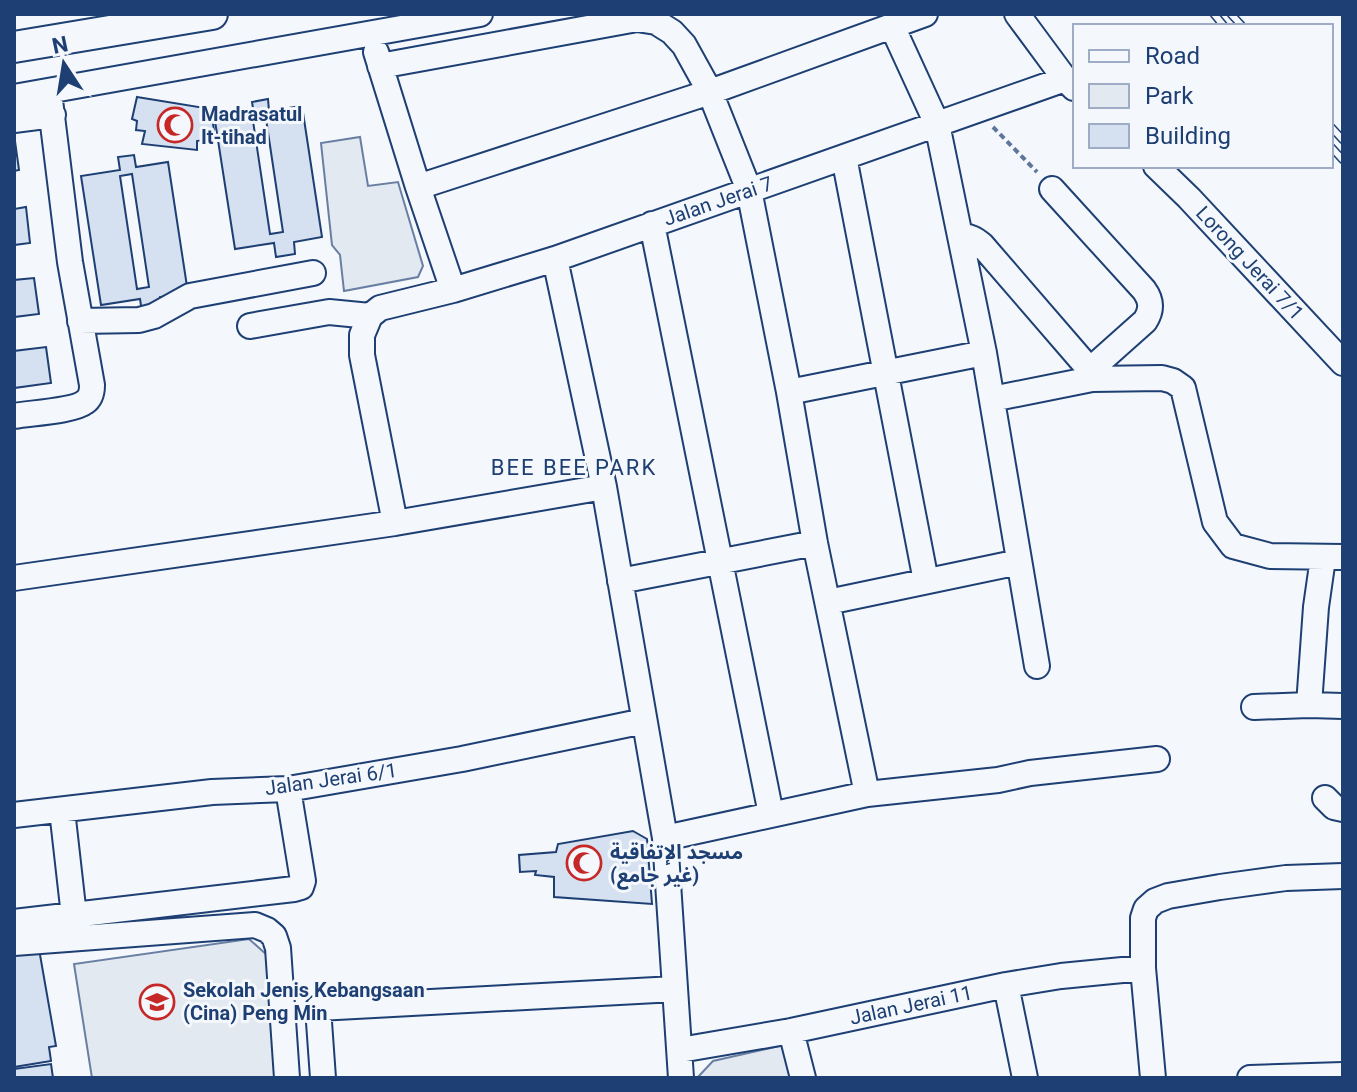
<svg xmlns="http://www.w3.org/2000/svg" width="1357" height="1092" viewBox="0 0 1357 1092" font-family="Roboto,'Noto Sans Arabic',sans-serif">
  <rect width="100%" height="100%" fill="#f4f7fb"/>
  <!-- green -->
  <path fill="#e3e9f0" stroke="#687fa3" stroke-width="2" d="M360,137l8,49 30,-4 25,84 -5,11 -74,14 -4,-36 -8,-10 -11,-102z
    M249,939l18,16 9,123h-184l-18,-114z
    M788,1044l7,34h-98l16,-17z"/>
  <!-- building -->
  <path fill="#d5e0f0" stroke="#1d3f73" stroke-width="2" fill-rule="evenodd" d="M137,97l74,12 4,29 -18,3v9l-55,-6 3,-13 -9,-1 1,-9 -5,-2z
    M268,99l1,12 33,-5 20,131 -28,5 1,12 -19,3 -2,-14 -39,6 -20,-128 39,-7 -2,-12zM266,119l17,113 -13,2 -17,-113z
    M14,134l5,36 -5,1z
    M134,155l2,12 32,-5 20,131 -28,4 1,12 -19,3 -2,-13 -39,6 -20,-129 39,-6 -2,-13zM132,174l17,113 -12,2 -17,-113z
    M26,207l4,36 -16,2v-36z
    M34,278l5,36 -25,3v-37z
    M46,347l5,36 -37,5v-37z
    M633,831l14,8 5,65 -98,-7v-20l-19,-2 1,-4 -16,1 -1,-17 37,-3 2,-8z
    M39,949l17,97 -7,1 2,14 -37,6v-114z
    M51,1064l2,14h-39v-9z"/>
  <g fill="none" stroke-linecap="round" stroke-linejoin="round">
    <!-- minor casing -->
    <g stroke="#1d3f73" stroke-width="28">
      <path id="minor" d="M1017,14l48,65 9,9
        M892,26l45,98 47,229 53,313
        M376,52l42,135 35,103
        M380,66l257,-47 19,3 16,10 12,13 26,47 39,98 40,202 26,151 52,251
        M14,97l466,-83
        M14,120l39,-5
        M844,157l82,424
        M1156,166l33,32 154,165
        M418,187l292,-95 215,-78
        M1052,189l92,101c8,11 8,20 1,31l-55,49
        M652,224l119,590
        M961,237c8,-2 15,3 21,8l108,125 2,9
        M555,259l49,228 61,351 16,240
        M370,316l10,-8 73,-18 102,-31 510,-180
        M370,316l-8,19v20l33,168
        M80,321l59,-1 15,-4 36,-20 123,-23
        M250,326l79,-14 41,4
        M789,392l195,-39
        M992,399l100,-20 70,-1 11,3 10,7 32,134 18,24 37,10 73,1
        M14,416c16,-3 60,-5 71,-14 6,-4 7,-10 7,-17l-22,-123 -21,-170
        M14,578l381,-55 209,-36
        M620,581l195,-38
        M828,602l191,-40
        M1309,705l7,-98 7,-49
        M1254,707l55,-2 34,1
        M1325,798l9,9 9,2
        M62,810l12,106
        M14,815l198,-23 76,-3 174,-30 182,-38
        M665,838l202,-44 131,-14 32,-7 127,-14
        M14,922l280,-33 7,-2 2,-6 -15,-92
        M14,943l241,-18 12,5 7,6 4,12 9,130
        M1006,985l19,93
        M791,1031l12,47
        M680,1050l111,-19 215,-46 55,-9 82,-8
        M323,1078l-5,-70 357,-19
        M1153,1078l-10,-110v-50l3,-9 9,-8 13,-5 52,-9 66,-9 57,-2
        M1250,1078l93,-3"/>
    </g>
    <!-- major casing -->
    <g stroke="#1d3f73" stroke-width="34">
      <path id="major" d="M14,47l198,-33"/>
    </g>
    <!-- path -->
    <path stroke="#5e769c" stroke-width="4" stroke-dasharray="6 4" stroke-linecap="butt" d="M993,127l44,45"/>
    <!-- minor -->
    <use href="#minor" stroke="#f4f7fb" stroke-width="24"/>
    <!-- major -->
    <use href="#major" stroke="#f4f7fb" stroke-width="30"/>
    <!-- rail casing -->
    <g stroke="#1d3f73" stroke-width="9">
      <path id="rail" d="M1214,14l10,12
        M1231,14l11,12
        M1331,127l12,13
        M1331,147l12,13"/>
    </g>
    <!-- rail -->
    <use href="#rail" stroke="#f4f7fb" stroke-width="6" stroke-dasharray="18" stroke-linecap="butt"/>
  </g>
  <!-- icons -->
  <defs>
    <g id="mosque-ring" transform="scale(1.8)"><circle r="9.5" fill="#f4f7fb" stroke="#c62828" stroke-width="1.5"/><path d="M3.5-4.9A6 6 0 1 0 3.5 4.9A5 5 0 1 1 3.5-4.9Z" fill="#c62828"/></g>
    <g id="school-ring" transform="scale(1.8)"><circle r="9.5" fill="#f4f7fb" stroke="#c62828" stroke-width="1.5"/><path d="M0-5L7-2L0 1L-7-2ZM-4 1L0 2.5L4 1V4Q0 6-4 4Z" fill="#c62828"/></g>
  </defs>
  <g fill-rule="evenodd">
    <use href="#mosque-ring" x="175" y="125"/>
    <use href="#mosque-ring" x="584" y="863"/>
    <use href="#school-ring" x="157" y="1002"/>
  </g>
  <g text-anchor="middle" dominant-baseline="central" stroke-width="6" stroke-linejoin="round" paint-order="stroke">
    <!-- poi labels -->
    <g font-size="20" font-weight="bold" fill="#1d3f73" stroke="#f4f7fb" text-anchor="start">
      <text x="201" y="114">Madrasatul<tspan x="201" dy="23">It-tihad</tspan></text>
      <text x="610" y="852">مسجد الإتفاقية<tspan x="610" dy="23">(غير جامع)</tspan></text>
      <text x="183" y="990">Sekolah Jenis Kebangsaan<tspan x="183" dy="23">(Cina) Peng Min</tspan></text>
    </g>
    <!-- street labels -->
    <g font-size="20" fill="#1d3f73" stroke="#f4f7fb">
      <text transform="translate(718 201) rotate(-19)">Jalan Jerai 7</text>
      <text transform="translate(1250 263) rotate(47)">Lorong Jerai 7/1</text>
      <text transform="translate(331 779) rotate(-8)">Jalan Jerai 6/1</text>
      <text transform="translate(911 1005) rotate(-12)">Jalan Jerai 11</text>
    </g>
    <!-- neighbourhood labels -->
    <g font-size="22" letter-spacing="2" fill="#1d3f73" stroke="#f4f7fb">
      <text x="574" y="467">BEE BEE PARK</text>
    </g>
  </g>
  <!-- border -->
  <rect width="1357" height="1092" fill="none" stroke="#1d3f73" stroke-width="32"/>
  <!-- legend -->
  <rect x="1073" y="24" width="260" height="144" fill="#f4f7fb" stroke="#9eadc5" stroke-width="2"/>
  <rect x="1089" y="50" width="40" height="12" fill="#f4f7fb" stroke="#9eadc5" stroke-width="2"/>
  <text x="1145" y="64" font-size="24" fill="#1d3f73">Road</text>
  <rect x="1089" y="84" width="40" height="24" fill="#e3e9f0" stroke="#9eadc5" stroke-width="2"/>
  <text x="1145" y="104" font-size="24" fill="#1d3f73">Park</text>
  <rect x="1089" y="124" width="40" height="24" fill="#d5e0f0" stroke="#9eadc5" stroke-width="2"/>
  <text x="1145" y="144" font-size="24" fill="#1d3f73">Building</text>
  <!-- north arrow -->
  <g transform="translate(64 64) rotate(348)" stroke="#f4f7fb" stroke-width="6" paint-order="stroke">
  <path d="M0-6L14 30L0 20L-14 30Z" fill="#1d3f73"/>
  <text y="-12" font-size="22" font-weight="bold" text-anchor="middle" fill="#1d3f73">N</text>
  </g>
</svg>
